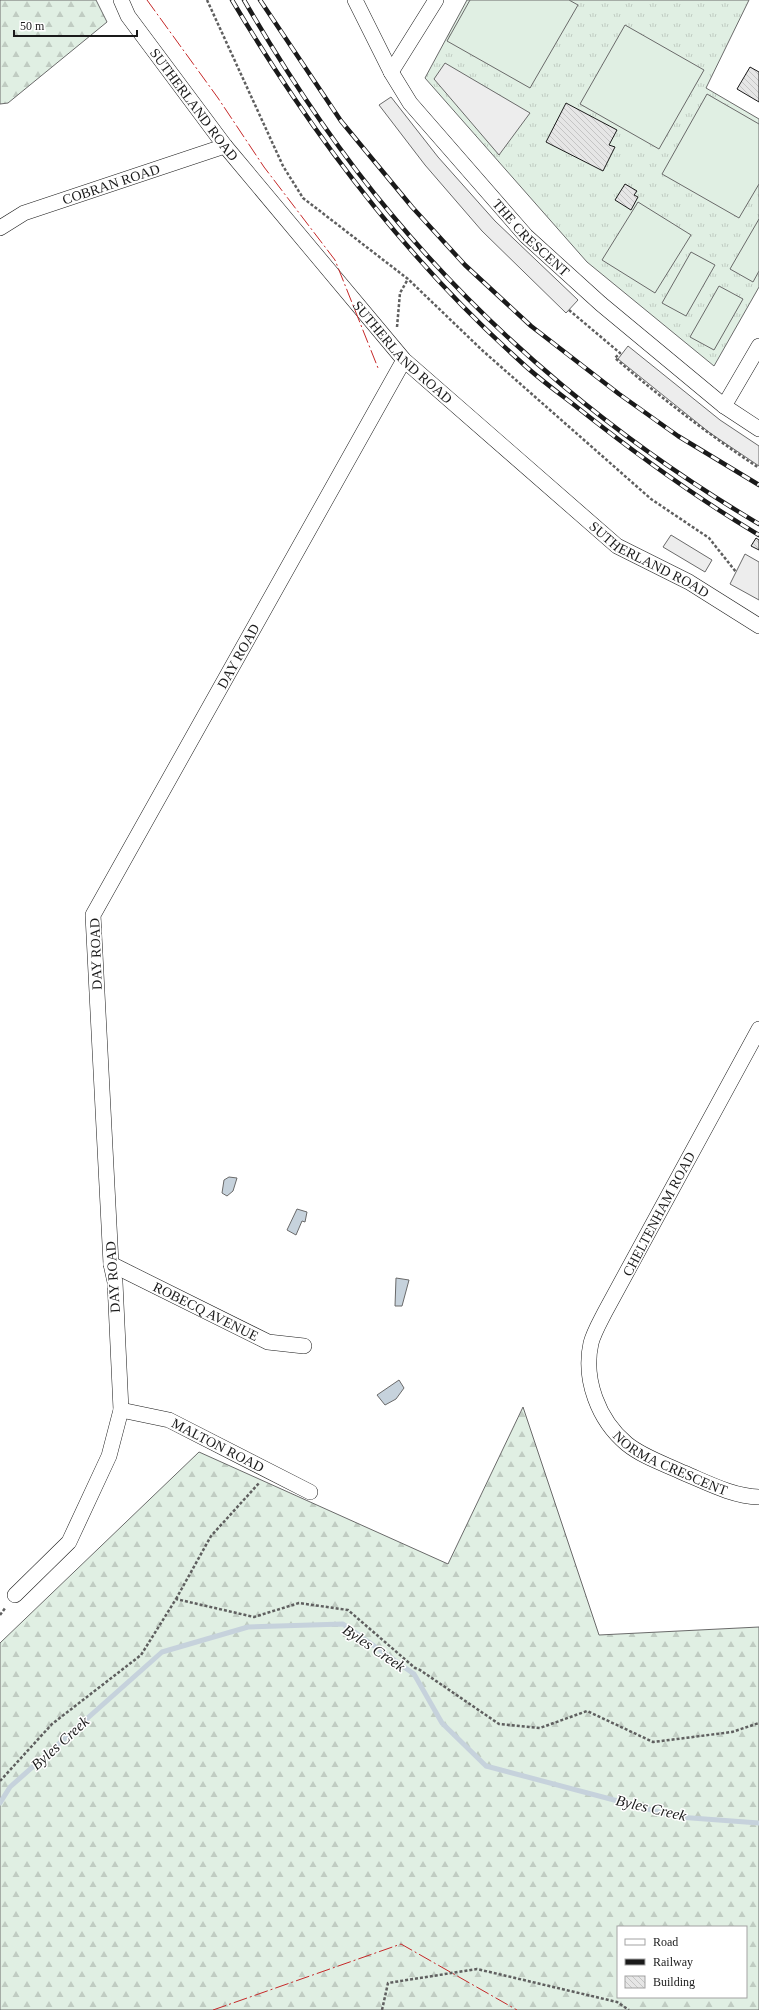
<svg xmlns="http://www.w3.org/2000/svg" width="759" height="2010" viewBox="0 0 759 2010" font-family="'Times New Roman',serif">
  <defs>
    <pattern id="grass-tufts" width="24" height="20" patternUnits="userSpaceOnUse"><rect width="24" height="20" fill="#e0efe3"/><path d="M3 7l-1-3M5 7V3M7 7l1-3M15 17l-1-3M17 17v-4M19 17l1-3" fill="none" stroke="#c0ccc2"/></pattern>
    <pattern id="forest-firs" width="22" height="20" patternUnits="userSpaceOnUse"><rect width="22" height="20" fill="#e0efe3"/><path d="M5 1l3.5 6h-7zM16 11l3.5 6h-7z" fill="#c0ccc2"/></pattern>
    <pattern id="building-back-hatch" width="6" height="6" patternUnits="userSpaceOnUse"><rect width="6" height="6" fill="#e6e6e6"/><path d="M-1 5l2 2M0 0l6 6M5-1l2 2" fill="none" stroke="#c5c5c5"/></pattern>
  </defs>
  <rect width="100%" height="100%" fill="#fff"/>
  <!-- grass -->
  <path fill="url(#grass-tufts)" stroke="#6a6a6a" d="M467,0h282l-43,88 53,31v168l-45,79 -127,-104 -162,-184z"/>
  <!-- forest -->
  <path fill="url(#forest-firs)" stroke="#6a6a6a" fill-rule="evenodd" d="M0,0h96l11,22 -99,81 -8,1z
    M523,1407l76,228 160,-8v383h-759v-367l199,-191 249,112zM618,1927h128v70h-128z"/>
  <!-- pitch -->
  <path fill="#e0efe3" stroke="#6a6a6a" d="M470,0h99l9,5 -48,83 -83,-47z
    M625,25l79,45 -45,79 -79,-45z
    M707,94l52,30v60l-20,34 -77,-44z
    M638,202l53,33 -36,58 -53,-33z
    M759,219v52l-6,11 -23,-13z
    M691,252l24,13 -29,51 -24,-13z
    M719,286l24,13 -29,51 -24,-13z"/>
  <!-- parking -->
  <path fill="#ededed" stroke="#6a6a6a" d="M445,63l85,50 -31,42 -65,-76z
    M391,97l47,60 57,64 83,79 -12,13 -84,-82 -57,-66 -46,-60z
    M628,346l92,74 39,26v20l-49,-33 -92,-74z
    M671,535l41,25 -7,12 -42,-25z
    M745,554l14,8v38l-29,-16z"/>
  <!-- water -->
  <path fill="#c6d2dc" stroke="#6a6a6a" d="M229,1177l8,1 -4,13 -6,5 -5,-3 2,-13z
    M297,1209l10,3 -2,10 -3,-1 -6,14 -9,-5z
    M396,1278l13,2 -7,26h-7z
    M399,1380l5,8 -8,11 -11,6 -8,-10z"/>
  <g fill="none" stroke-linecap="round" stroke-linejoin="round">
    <!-- stream -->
    <path stroke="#c6d2dc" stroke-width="5" d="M0,1803l10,-16 152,-135 86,-25 95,-3 71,50 28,49 44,43 192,51 81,6"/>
  </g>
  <!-- building -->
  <path fill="url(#building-back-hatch)" stroke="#1a1a1a" d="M750,67l9,5v30l-22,-13z
    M566,103l51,27 -8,15 6,2 -12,24 -57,-29z
    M625,184l12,7 -3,4 4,2 -7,13 -16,-10z
    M756,538l3,2v10l-8,-4z"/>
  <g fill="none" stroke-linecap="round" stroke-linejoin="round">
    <!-- street casing -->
    <g stroke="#1a1a1a" stroke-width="16">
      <g id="street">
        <path id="s1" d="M121,0l7,16 97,130 179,214 213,186 72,36 70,44"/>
        <path id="s2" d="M355,0l36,72 19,31 116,133 75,68 123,102 35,23"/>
        <path d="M391,72l45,-72"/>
        <path id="s3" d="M0,228l24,-15 201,-67"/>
        <path d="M724,406l35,-60"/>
        <path id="s4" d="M759,1029l-154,283c-5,10 -11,20 -14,31 -8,36 7,77 36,101 16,13 38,20 57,29 24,10 48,23 75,24"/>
        <path id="s5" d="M111,1264l157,78 36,4"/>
        <path id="s6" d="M121,1410l48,10 141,72"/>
        <path id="s7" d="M15,1595l54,-53 40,-86 12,-46 -6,-128 -4,-18 -18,-349 311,-555"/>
      </g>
    </g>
    <!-- path -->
    <path stroke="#5f5f5f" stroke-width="2.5" stroke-dasharray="3 2" stroke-linecap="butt" d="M207,0l76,166 20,32 105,81 75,72 168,148 58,39 27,34
      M569,310l51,43 -5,5c46,40 93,76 144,110
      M397,327l3,-34 8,-14
      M176,1599l35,-63 49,-54
      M0,1615l6,-8
      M0,1781l52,-57 89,-69 35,-56 78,18 45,-14 49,7 67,58 5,2 79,54 41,4 47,-17 66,31 79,-10 27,-9
      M382,2010l6,-27 89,-14 140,33 12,8"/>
    <!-- street -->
    <use href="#street" stroke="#fff" stroke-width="15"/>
    <!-- rail casing -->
    <g stroke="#1a1a1a" stroke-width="4.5">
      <path id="rail" d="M232,0c79,133 174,259 289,362 18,17 38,31 57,46 58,46 117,89 181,127
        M244,0c44,76 92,148 148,215 102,123 230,228 367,309
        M260,0l81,121 71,86 53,58 66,61 88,68 59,42 81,49"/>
    </g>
    <!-- rail -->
    <use href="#rail" stroke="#fff" stroke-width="3" stroke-dasharray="9" stroke-linecap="butt"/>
    <!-- power -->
    <path stroke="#c62828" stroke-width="1" stroke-dasharray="14 3 2 3" stroke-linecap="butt" d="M147,0l71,98 46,69 71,93 43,108
      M213,2010l188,-66 116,66"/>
  </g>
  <g text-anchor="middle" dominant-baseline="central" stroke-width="3" stroke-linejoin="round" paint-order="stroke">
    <!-- street labels -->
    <g font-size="14" fill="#1a1a1a" stroke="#fff">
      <text stroke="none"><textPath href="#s1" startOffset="128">SUTHERLAND ROAD</textPath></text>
      <text stroke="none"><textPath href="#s3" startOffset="120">COBRAN ROAD</textPath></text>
      <text stroke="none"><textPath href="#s2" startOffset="298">THE CRESCENT</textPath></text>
      <text stroke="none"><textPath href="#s1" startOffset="452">SUTHERLAND ROAD</textPath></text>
      <text stroke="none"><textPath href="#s1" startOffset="776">SUTHERLAND ROAD</textPath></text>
      <text stroke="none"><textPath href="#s7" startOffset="1011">DAY ROAD</textPath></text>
      <text transform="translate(96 954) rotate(-92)">DAY ROAD</text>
      <text transform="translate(659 1214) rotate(-62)">CHELTENHAM ROAD</text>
      <text transform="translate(113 1277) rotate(-94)">DAY ROAD</text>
      <text stroke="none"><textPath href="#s5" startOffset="106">ROBECQ AVENUE</textPath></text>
      <text stroke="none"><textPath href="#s6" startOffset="104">MALTON ROAD</textPath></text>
      <text stroke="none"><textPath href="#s4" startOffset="516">NORMA CRESCENT</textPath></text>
    </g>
    <!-- water labels -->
    <g font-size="15" font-style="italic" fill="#1a1a1a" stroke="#fff">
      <text transform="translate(374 1648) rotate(34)">Byles Creek</text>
      <text transform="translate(60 1743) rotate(-42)">Byles Creek</text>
      <text transform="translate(651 1808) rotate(13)">Byles Creek</text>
    </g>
  </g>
  <!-- legend -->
  <rect x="617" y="1926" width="130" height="72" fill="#ffffff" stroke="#a3a3a3"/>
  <rect x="625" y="1939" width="20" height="6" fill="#ffffff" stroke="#a3a3a3"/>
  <text x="653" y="1946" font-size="12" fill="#1a1a1a">Road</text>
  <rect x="625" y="1959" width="20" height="6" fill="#1a1a1a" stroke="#a3a3a3"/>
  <text x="653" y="1966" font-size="12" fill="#1a1a1a">Railway</text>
  <rect x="625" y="1976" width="20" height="12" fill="url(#building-back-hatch)" stroke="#a3a3a3"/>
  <text x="653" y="1986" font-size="12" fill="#1a1a1a">Building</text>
  <!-- scale -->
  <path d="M14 30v6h123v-6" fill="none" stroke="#1a1a1a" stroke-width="2"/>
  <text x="20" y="30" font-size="12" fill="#1a1a1a" stroke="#ffffff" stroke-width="3" paint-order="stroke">50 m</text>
</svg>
